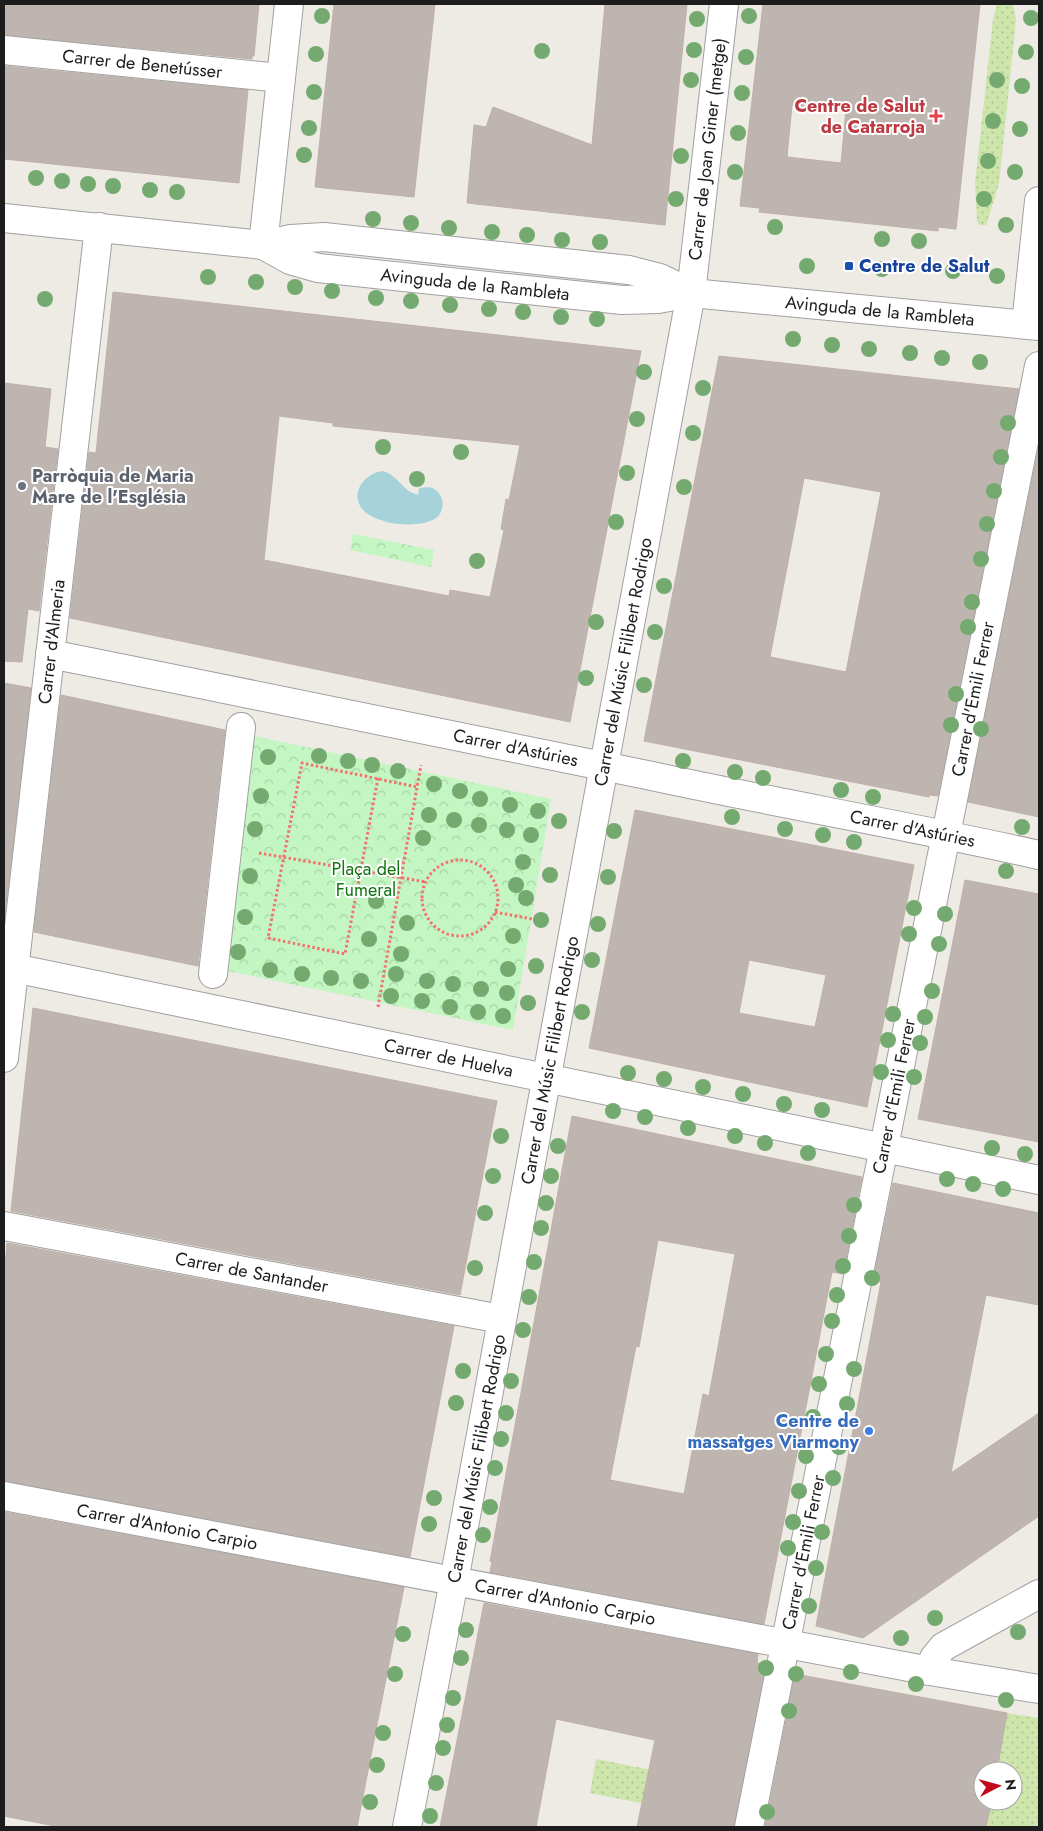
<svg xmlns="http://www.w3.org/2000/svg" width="1043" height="1831" viewBox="0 0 1043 1831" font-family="Jost,sans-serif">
  <defs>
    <pattern id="grass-dots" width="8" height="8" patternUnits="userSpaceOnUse" patternTransform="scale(1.25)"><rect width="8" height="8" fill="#cee6ac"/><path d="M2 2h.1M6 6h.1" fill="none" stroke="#b0c594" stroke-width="1.8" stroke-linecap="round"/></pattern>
    <pattern id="park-crowns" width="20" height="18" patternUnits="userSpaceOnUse" patternTransform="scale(1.25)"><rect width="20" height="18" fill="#c3f6c2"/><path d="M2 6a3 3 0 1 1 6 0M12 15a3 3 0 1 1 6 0" fill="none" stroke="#a7d2a6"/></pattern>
  </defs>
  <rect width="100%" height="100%" fill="#eeeae4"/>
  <!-- grass -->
  <path fill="url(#grass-dots)" d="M997,4h16l3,16 -17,164 -13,41h-7l-2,-4 -2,-37 18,-165z
    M1007,1713l32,5v109h-52l5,-26h21v-30h-16z
    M596,1759l142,28 -6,34 -142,-28z"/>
  <!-- park -->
  <path fill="url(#park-crowns)" d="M353,534l81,16 -3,17 -81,-17z
    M254,736l297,63 -38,231 -290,-60z"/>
  <!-- water -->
  <path fill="#a6d3da" d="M383,471c15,4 19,20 35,24l1,-7c5,0 10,-2 15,1 10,5 12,22 2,29 -12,8 -32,7 -45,5 -9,-2 -21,-6 -28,-13 -14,-16 1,-37 20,-39z"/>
  <!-- building -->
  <path fill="#beb5b0" stroke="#bfafa7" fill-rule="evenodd" d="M4,4h255l-5,52h-2v3l-248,-24z
    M334,4h101l-21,193 -99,-10z
    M605,4h82l-22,221 -198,-22 7,-78 12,2 7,-20 99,38z
    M763,4h217l-24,225 -18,-2v4l-179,-19 1,-4 -20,-2zM792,105l54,5 -5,53 -54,-6z
    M4,66l244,24 -9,93 -235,-24z
    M113,292l528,59 -71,371 -500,-104 19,-166 7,1zM279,416l54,7v3l187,19 -11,55 -3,-1 -5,30 3,1 -14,67 -40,-7 -1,6 -185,-36z
    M719,356l300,33 -81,407 -9,-1v2l-285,-56zM804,478l77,14 -35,180 -76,-15z
    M4,383l47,6 -6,58 13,2 -19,162 -11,-2 -6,53 -18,-1z
    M1039,445v372l-71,-15z
    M4,683l27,5 -27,235z
    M61,695l164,35 -27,236 -164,-34z
    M635,810l279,55 -47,242 -278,-59zM749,960l77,15 -11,52 -76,-14z
    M965,880l74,14v248l-121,-23z
    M33,1008l464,93 -37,194 -449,-84z
    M572,1116l290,61 -19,97 -11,-2 -68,352 -274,-52 2,-10 -2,-1zM658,1240l77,14 -26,142 -6,-2 -19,100 -74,-14 26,-134 3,1z
    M893,1183l146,30v92l-53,-10 -35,178 88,-60v103l-176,122 -47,-12 65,-344 -8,-2z
    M7,1243l447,83 -44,231 -406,-76v-203z
    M4,1512l400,75 -47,240h-297l-56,-11z
    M484,1603l274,51 -1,9 6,1 -1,3 3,1 -31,159h-97l18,-87 -99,-21 -20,108h-96z
    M795,1674l212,39 -10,58h-14v30h9l-6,26h-221z"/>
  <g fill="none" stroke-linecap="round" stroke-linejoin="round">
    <!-- minor casing -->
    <g stroke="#a1a1a1" stroke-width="30">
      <g id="minor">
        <path id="s1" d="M4,50l277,28"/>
        <path d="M4,218l259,27 28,-6 33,-2 305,33 31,8 31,15"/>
        <path id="s2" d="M263,245l27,15 28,8 304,32 36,-1 33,-6 348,33"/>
        <path d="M263,245l26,-241"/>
        <path d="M1026,324l13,-123"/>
        <path id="s3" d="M50,654c199,40 398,79 597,121 130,28 262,51 392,80"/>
        <path id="s4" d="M4,966l1035,214"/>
        <path d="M213,974l28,-247"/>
        <path id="s5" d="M4,1058l95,-831"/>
        <path id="s6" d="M4,1226l497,93"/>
        <path id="s7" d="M4,1496l926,175 109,18"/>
        <path d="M930,1671l4,-13 9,-11 96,-53"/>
        <path id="s8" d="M407,1827l47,-246 237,-1288 33,-289"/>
        <path id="s9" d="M749,1827l290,-1461"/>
      </g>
    </g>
    <!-- path -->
    <path stroke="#f37270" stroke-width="3" stroke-dasharray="2.5 2.5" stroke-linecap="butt" d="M378,778l-33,176 -77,-16 34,-175 115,24
      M259,853l167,29
      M422 898a38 38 0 1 1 76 0a38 38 0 1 1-76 0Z
      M495,912l42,8
      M378,1007l43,-242"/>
    <!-- minor -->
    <use href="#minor" stroke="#fff" stroke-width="28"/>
  </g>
  <!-- trees -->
  <g fill="#74aa70">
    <circle cx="322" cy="16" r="8"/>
    <circle cx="749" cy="16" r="8"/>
    <circle cx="1031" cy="18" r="8"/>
    <circle cx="697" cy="19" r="8"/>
    <circle cx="694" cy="50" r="8"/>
    <circle cx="542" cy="51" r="8"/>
    <circle cx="1026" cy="52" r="8"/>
    <circle cx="316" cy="54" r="8"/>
    <circle cx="746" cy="57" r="8"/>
    <circle cx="691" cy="80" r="8"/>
    <circle cx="997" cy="80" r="8"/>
    <circle cx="1022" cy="86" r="8"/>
    <circle cx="314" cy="92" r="8"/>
    <circle cx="742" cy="93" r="8"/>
    <circle cx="993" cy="121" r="8"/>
    <circle cx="309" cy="128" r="8"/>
    <circle cx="1020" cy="129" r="8"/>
    <circle cx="738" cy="133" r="8"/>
    <circle cx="304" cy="155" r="8"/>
    <circle cx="681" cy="156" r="8"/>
    <circle cx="988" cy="161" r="8"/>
    <circle cx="735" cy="172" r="8"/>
    <circle cx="1015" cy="172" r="8"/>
    <circle cx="36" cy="178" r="8"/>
    <circle cx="62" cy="181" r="8"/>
    <circle cx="88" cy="184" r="8"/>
    <circle cx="113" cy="186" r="8"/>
    <circle cx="150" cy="190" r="8"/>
    <circle cx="177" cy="192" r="8"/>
    <circle cx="676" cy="199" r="8"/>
    <circle cx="984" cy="199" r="8"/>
    <circle cx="373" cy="219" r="8"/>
    <circle cx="411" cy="223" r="8"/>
    <circle cx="1006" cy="225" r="8"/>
    <circle cx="775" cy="227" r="8"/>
    <circle cx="449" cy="228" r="8"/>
    <circle cx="492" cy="232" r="8"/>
    <circle cx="527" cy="235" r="8"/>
    <circle cx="882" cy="239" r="8"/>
    <circle cx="562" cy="240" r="8"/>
    <circle cx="919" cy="241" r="8"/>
    <circle cx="600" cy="242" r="8"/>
    <circle cx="807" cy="266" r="8"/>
    <circle cx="882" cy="269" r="8"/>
    <circle cx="953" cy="271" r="8"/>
    <circle cx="997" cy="276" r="8"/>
    <circle cx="208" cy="277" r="8"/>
    <circle cx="256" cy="282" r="8"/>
    <circle cx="295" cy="287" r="8"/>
    <circle cx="332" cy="291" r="8"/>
    <circle cx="376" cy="298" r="8"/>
    <circle cx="45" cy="299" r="8"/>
    <circle cx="411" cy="301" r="8"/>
    <circle cx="450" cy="305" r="8"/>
    <circle cx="489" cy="309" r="8"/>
    <circle cx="523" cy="312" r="8"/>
    <circle cx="561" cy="317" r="8"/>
    <circle cx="597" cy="319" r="8"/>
    <circle cx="793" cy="339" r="8"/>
    <circle cx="832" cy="345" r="8"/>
    <circle cx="869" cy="349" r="8"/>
    <circle cx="910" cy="353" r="8"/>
    <circle cx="942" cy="358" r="8"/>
    <circle cx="980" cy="362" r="8"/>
    <circle cx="644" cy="372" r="8"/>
    <circle cx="703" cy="388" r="8"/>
    <circle cx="637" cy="419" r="8"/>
    <circle cx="1008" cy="423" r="8"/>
    <circle cx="693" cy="433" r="8"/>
    <circle cx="383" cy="447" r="8"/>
    <circle cx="461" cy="452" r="8"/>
    <circle cx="1001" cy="457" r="8"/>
    <circle cx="627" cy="473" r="8"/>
    <circle cx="417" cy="479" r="8"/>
    <circle cx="684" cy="487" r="8"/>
    <circle cx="994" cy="491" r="8"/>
    <circle cx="616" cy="522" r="8"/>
    <circle cx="987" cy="524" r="8"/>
    <circle cx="981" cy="559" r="8"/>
    <circle cx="477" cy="561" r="8"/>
    <circle cx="664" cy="586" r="8"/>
    <circle cx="972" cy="602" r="8"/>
    <circle cx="596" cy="622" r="8"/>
    <circle cx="968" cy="627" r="8"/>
    <circle cx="655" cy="632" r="8"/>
    <circle cx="586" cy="678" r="8"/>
    <circle cx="644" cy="685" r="8"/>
    <circle cx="956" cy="694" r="8"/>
    <circle cx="951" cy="725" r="8"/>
    <circle cx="981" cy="729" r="8"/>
    <circle cx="319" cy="756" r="8"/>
    <circle cx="268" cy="757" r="8"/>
    <circle cx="348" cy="761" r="8"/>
    <circle cx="683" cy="761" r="8"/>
    <circle cx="372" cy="765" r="8"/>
    <circle cx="398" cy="771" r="8"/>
    <circle cx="735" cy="772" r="8"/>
    <circle cx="763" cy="778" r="8"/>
    <circle cx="434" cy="784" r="8"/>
    <circle cx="841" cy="790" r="8"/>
    <circle cx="460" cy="791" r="8"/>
    <circle cx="261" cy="796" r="8"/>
    <circle cx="873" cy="797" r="8"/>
    <circle cx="480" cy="799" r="8"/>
    <circle cx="510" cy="805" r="8"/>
    <circle cx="538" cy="811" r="8"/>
    <circle cx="429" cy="815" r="8"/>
    <circle cx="732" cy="817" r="8"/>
    <circle cx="454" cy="820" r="8"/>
    <circle cx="559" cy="821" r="8"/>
    <circle cx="479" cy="825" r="8"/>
    <circle cx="1022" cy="827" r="8"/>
    <circle cx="255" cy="829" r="8"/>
    <circle cx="785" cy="829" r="8"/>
    <circle cx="507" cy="830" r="8"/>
    <circle cx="614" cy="831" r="8"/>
    <circle cx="531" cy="835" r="8"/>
    <circle cx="823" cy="835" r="8"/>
    <circle cx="423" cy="838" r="8"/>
    <circle cx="854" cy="842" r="8"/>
    <circle cx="523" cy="862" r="8"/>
    <circle cx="1006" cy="871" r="8"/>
    <circle cx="550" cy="875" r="8"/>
    <circle cx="250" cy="876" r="8"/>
    <circle cx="608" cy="877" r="8"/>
    <circle cx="516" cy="885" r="8"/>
    <circle cx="526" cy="898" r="8"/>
    <circle cx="376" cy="901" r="8"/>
    <circle cx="914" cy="908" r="8"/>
    <circle cx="945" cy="914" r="8"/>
    <circle cx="245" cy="917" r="8"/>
    <circle cx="541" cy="920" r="8"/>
    <circle cx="407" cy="923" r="8"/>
    <circle cx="598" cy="924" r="8"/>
    <circle cx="909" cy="934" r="8"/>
    <circle cx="513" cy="936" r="8"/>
    <circle cx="369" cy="939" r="8"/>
    <circle cx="939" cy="944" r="8"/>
    <circle cx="238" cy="952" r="8"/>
    <circle cx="401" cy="954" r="8"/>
    <circle cx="592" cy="960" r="8"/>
    <circle cx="536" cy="966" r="8"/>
    <circle cx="508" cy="969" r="8"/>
    <circle cx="270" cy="970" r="8"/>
    <circle cx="302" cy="974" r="8"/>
    <circle cx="396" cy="974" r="8"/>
    <circle cx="331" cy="978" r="8"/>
    <circle cx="361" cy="981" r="8"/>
    <circle cx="427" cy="981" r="8"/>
    <circle cx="453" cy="984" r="8"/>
    <circle cx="481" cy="989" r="8"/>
    <circle cx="932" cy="991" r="8"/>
    <circle cx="507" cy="993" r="8"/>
    <circle cx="391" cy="996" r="8"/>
    <circle cx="422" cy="1001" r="8"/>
    <circle cx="528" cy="1003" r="8"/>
    <circle cx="450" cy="1007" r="8"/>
    <circle cx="478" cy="1012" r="8"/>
    <circle cx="582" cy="1012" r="8"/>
    <circle cx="893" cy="1014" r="8"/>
    <circle cx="503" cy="1016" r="8"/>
    <circle cx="925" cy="1017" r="8"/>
    <circle cx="888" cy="1040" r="8"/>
    <circle cx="920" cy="1043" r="8"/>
    <circle cx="881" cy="1072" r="8"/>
    <circle cx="628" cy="1073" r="8"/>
    <circle cx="914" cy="1077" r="8"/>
    <circle cx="664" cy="1079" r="8"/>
    <circle cx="703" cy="1087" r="8"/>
    <circle cx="743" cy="1094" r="8"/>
    <circle cx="784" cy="1104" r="8"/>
    <circle cx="822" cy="1110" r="8"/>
    <circle cx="613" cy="1111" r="8"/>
    <circle cx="645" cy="1117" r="8"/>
    <circle cx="688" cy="1128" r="8"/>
    <circle cx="501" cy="1136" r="8"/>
    <circle cx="735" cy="1136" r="8"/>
    <circle cx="765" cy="1143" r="8"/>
    <circle cx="558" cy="1146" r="8"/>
    <circle cx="992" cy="1148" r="8"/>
    <circle cx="808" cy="1153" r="8"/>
    <circle cx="1025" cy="1154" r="8"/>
    <circle cx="493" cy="1176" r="8"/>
    <circle cx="551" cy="1176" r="8"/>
    <circle cx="947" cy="1179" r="8"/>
    <circle cx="973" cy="1184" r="8"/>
    <circle cx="1003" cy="1189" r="8"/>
    <circle cx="546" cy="1203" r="8"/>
    <circle cx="854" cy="1205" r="8"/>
    <circle cx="485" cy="1213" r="8"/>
    <circle cx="541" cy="1228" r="8"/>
    <circle cx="849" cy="1236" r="8"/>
    <circle cx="534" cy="1262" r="8"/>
    <circle cx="843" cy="1266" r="8"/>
    <circle cx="475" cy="1268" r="8"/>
    <circle cx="872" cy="1278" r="8"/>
    <circle cx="837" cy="1295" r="8"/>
    <circle cx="529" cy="1297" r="8"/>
    <circle cx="832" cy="1321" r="8"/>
    <circle cx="523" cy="1330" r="8"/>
    <circle cx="826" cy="1354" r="8"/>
    <circle cx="854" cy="1369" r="8"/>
    <circle cx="463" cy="1371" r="8"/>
    <circle cx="511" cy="1381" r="8"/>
    <circle cx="819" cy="1384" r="8"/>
    <circle cx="456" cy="1403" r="8"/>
    <circle cx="847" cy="1404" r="8"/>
    <circle cx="506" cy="1413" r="8"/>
    <circle cx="813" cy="1417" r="8"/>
    <circle cx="501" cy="1439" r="8"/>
    <circle cx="839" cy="1447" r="8"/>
    <circle cx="806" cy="1456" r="8"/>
    <circle cx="495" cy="1468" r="8"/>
    <circle cx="833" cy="1478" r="8"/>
    <circle cx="799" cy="1491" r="8"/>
    <circle cx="434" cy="1498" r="8"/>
    <circle cx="490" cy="1507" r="8"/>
    <circle cx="793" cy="1522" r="8"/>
    <circle cx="429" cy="1524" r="8"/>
    <circle cx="822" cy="1532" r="8"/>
    <circle cx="483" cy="1535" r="8"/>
    <circle cx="788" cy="1548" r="8"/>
    <circle cx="816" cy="1568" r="8"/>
    <circle cx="809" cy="1606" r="8"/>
    <circle cx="935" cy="1618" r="8"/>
    <circle cx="466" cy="1630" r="8"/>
    <circle cx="1018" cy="1632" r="8"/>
    <circle cx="403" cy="1634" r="8"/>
    <circle cx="901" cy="1638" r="8"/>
    <circle cx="461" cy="1658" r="8"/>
    <circle cx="766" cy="1668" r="8"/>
    <circle cx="851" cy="1672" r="8"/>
    <circle cx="395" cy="1674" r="8"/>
    <circle cx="796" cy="1674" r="8"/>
    <circle cx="916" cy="1684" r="8"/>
    <circle cx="453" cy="1698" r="8"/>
    <circle cx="1006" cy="1700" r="8"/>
    <circle cx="789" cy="1711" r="8"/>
    <circle cx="447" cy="1725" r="8"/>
    <circle cx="383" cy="1733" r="8"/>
    <circle cx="443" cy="1748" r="8"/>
    <circle cx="377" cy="1765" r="8"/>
    <circle cx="436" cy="1783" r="8"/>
    <circle cx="370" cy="1802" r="8"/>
    <circle cx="767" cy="1812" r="8"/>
    <circle cx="430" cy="1816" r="8"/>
  </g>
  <!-- markers -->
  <path fill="#e0444e" stroke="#fff" stroke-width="2" d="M933.5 108.5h5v5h5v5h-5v5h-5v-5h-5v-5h5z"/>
  <rect fill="#1a4fb4" stroke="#fff" stroke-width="2" x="844" y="261" width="10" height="10" rx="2.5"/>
  <circle fill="#6b7280" stroke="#fff" stroke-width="2" cx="22" cy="486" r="5"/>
  <circle fill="#3f7fe0" stroke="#fff" stroke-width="2" cx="869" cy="1431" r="5"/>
  <g text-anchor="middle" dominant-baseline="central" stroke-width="4" stroke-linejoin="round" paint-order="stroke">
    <!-- street labels -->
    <g font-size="18" fill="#1d1d1d" stroke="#fff">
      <text stroke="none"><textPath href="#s1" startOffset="139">Carrer de Benetússer</textPath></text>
      <text stroke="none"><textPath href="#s8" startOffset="1705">Carrer de Joan Giner (metge)</textPath></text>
      <text stroke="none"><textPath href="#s2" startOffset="218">Avinguda de la Rambleta</textPath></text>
      <text stroke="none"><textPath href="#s2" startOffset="625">Avinguda de la Rambleta</textPath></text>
      <text stroke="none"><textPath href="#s5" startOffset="419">Carrer d'Almeria</textPath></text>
      <text stroke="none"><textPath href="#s8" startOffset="1185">Carrer del Músic Filibert Rodrigo</textPath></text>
      <text stroke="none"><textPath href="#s9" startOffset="1150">Carrer d'Emili Ferrer</textPath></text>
      <text stroke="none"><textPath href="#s3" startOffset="475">Carrer d'Astúries</textPath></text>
      <text stroke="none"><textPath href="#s3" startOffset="880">Carrer d'Astúries</textPath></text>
      <text stroke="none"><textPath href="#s4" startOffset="454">Carrer de Huelva</textPath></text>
      <text stroke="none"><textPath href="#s8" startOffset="780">Carrer del Músic Filibert Rodrigo</textPath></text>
      <text stroke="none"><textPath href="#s9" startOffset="745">Carrer d'Emili Ferrer</textPath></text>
      <text stroke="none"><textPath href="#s6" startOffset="252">Carrer de Santander</textPath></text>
      <text stroke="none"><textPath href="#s8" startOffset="375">Carrer del Músic Filibert Rodrigo</textPath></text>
      <text stroke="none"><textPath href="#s7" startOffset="166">Carrer d'Antonio Carpio</textPath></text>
      <text stroke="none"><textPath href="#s9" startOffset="280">Carrer d'Emili Ferrer</textPath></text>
      <text stroke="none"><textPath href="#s7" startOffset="571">Carrer d'Antonio Carpio</textPath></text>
    </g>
    <!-- health labels -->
    <g font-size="18" font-weight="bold" fill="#be3a42" stroke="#fff" text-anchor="end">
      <text x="925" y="106">Centre de Salut<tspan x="925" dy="21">de Catarroja</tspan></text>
    </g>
    <!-- transit labels -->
    <g font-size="18" font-weight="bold" fill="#164399" stroke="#fff" text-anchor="start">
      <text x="859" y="266">Centre de Salut</text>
    </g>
    <!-- worship labels -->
    <g font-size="18" font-weight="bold" fill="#5b616d" stroke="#fff" text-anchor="start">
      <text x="32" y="476">Parròquia de Maria<tspan x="32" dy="21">Mare de l'Església</tspan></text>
    </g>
    <!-- park labels -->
    <g font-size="18" fill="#117611" stroke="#fff">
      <text x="366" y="869">Plaça del<tspan x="366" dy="21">Fumeral</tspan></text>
    </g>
    <!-- shop labels -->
    <g font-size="18" font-weight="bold" fill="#366cbe" stroke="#fff" text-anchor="end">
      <text x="859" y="1421">Centre de<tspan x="859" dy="21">massatges Viarmony</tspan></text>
    </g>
  </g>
  <!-- border -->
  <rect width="1043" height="1831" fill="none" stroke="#1d1d1d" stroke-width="10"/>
  <!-- north arrow -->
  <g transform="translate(998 1786) rotate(84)"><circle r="24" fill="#ffffff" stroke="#a5a5a5"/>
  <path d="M0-4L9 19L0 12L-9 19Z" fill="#c00a1b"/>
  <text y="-8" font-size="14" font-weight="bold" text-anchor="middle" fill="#1d1d1d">N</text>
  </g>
</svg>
